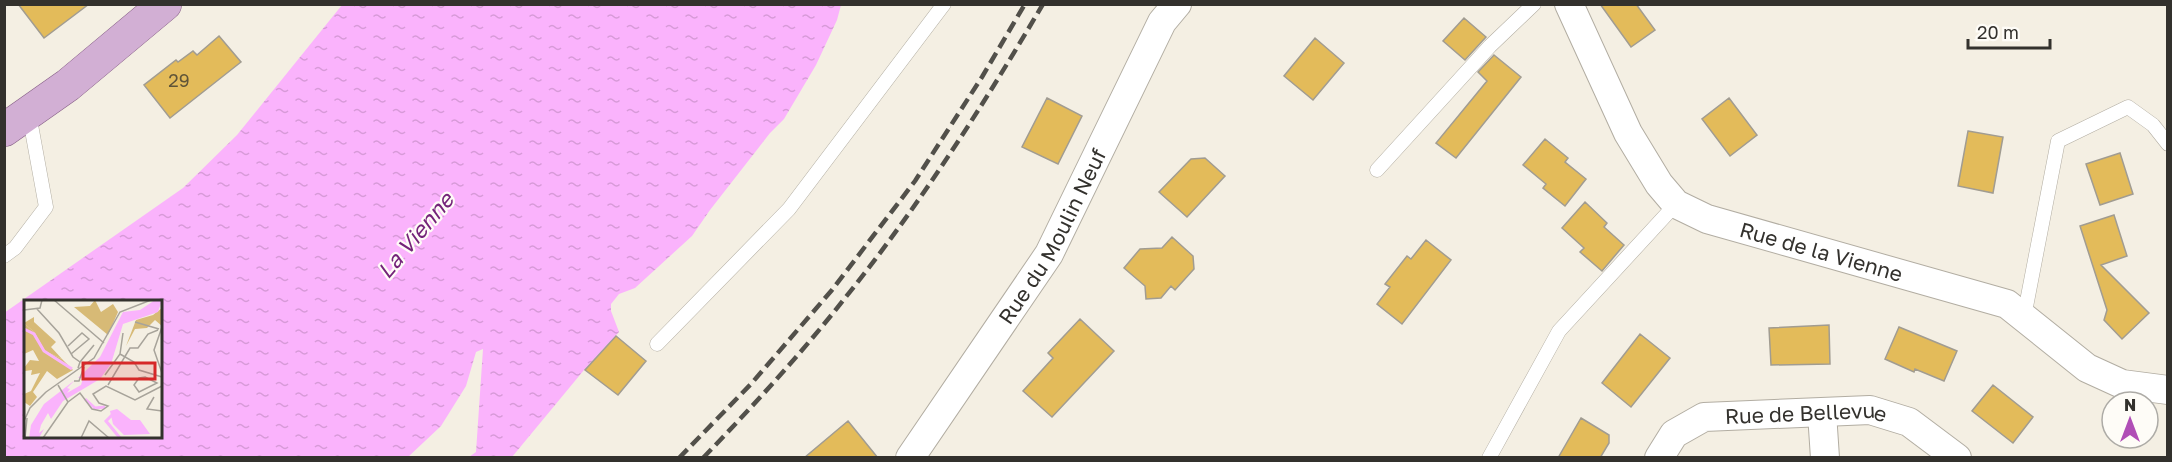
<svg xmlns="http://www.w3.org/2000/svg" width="2172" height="462" viewBox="0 0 2172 462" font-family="'Golos Text',sans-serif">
  <defs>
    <pattern id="water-ripples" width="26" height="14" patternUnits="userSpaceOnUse" patternTransform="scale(1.5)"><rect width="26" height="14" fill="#fab3fc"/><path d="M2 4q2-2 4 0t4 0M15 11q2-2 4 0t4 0" fill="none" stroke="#d79ad8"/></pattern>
  </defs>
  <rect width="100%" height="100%" fill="#f4efe3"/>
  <!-- water -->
  <path fill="url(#water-ripples)" fill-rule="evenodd" d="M342,5h499l-4,15 -21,45 -32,54 -14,14 -60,77 -18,26 -57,52 -16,6 -8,10v7l8,21 -35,38 -72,87h-43l7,-5 7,-103 -7,3 -10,34 -25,40 -33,31h-403l-1,-144 179,-125 54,-53zM26,302h134v134h-134z"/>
  <!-- building -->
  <path fill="#e3bb5a" stroke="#a19c91" stroke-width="1.5" d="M18,4h71l-45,34z
    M1600,4h36l19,26 -24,17z
    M1464,18l22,19 -21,23 -22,-19z
    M219,36l22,26 -71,56 -26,-33 32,-25 2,2 15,-11 4,4z
    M1315,38l29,25 -31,37 -29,-24z
    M1494,55l27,22 -65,81 -20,-15 51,-62 -9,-9z
    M1047,98l35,18 -24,48 -36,-17z
    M1729,98l28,37 -27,21 -28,-37z
    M1968,131l35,6 -10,56 -35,-7z
    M1545,139l23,19 -3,4 21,17 -21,27 -22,-18 3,-4 -23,-19z
    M2120,153l13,41 -33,11 -14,-41z
    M1205,158l20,18 -38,41 -28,-25 32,-33z
    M1585,202l22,21 -3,4 20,18 -22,26 -22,-19 4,-4 -22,-20z
    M2114,215l13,41 -26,9 48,48 -27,26 -18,-19 3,-10 -27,-84z
    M1172,237l21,19 1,13 -19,21 -4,-4 -10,12 -15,1 -1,-13 -21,-18 16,-19 22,-1z
    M1426,240l25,20 -49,64 -25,-20 13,-17 -5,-3 22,-28 4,3z
    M1080,319l34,32 -62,66 -29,-26 30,-33 -5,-5z
    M1829,325l1,39 -59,1 -2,-37z
    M1899,327l58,24 -13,30 -29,-12 -1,3 -29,-13z
    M1640,334l30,24 -39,49 -29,-24z
    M616,336l30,25 -28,34 -33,-25z
    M1993,385l40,32 -20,26 -41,-32z
    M1581,418l28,17v8l-9,15h-42z
    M848,421l30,37h-74z"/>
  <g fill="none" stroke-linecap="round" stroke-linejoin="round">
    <!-- service casing -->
    <g stroke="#b2ada2" stroke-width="15">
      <path id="service" d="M1377,170l113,-124 44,-42
        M4,256l11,-8 31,-41 -17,-93
        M2024,317l34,-176 70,-34 25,18 15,19
        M657,344l132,-135 155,-205
        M1489,458l70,-127 117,-127"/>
    </g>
    <!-- minor casing -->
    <g stroke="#b2ada2" stroke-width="30">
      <g id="minor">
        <path id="s1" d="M1569,4l59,129 31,51 17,20 31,15 300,85 80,64 35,16 46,6"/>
        <path d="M1822,413l3,45"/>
        <path id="s2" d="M910,458l139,-204 113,-232 15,-18"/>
        <path id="s3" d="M1659,458l15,-24 30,-17 166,-7 39,12 48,36"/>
      </g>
    </g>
    <!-- primary casing -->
    <g stroke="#876087" stroke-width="34">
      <path id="primary" d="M4,130l64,-45 97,-81"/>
    </g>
    <!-- service -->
    <use href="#service" stroke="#fff" stroke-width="14"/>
    <!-- minor -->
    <use href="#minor" stroke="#fff" stroke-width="28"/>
    <!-- primary -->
    <use href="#primary" stroke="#d2afd4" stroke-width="33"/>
    <!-- rail -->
    <path stroke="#52504a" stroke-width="4.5" stroke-dasharray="12 6" stroke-linecap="butt" d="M679,458l72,-74 81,-94 83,-109 67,-104 43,-73
      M703,458c50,-52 98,-104 142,-160 74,-92 138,-192 198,-294"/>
  </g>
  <g text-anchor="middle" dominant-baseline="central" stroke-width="4.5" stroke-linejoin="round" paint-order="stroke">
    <!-- number labels -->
    <g font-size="18" fill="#5f5438">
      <text x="179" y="80">29</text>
    </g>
    <!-- street labels -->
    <g font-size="21" fill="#33312d" stroke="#fefcf7">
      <text stroke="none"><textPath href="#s2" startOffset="264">Rue du Moulin Neuf</textPath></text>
      <text stroke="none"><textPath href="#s1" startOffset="381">Rue de la Vienne</textPath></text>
      <text stroke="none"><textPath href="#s3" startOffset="165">Rue de Bellevue</textPath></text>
    </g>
    <!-- water labels -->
    <g font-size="22" font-style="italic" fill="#742379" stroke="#fefcf7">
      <text transform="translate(415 235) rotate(-50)">La Vienne</text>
    </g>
  </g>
  <!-- overview -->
  <g transform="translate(24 300)">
    <rect width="138" height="138" fill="#f4efe3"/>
    <path d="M10,17v5l22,20 -5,5 11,12 -17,-8 -10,-18 -11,-10z" fill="#d7ba76"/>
    <path d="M71,0l6,12 12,-8 5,8 -10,23 -34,-28 16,-1zM138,8v18l-7,-6 -8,8 -12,1 -9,17 10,-26 17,-5zM0,23l11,10 10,18 17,8 11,11 -16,9 -10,-8 -14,21 4,5 -7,9 -6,-4v-8l7,-3 9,-18 -9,2 1,-5 -7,1 -1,-3 6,-8 9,1 -6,-11 -9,4z" fill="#d7ba76"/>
    <path d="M131,0h7l-4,12 -35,12 -12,40 -11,15 -37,22 -12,18 -3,-6 -7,12 -2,8 5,-4 -5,9h-10l2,-13 13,-21 31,-24 -8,8 3,1 -3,4 14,-8 2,-7h-5l22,-21 23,-45 17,-2zM93,109l14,11h9l10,14 -26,1 -11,-11 -3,-13z" fill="#fab3fc"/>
    <path fill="none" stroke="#fab3fc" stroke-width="3" d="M0,29l10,5 10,17 28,18M61,99l10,9 10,-1M88,115l-6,6 14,17"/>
    <path fill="none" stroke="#a7a39a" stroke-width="1.5" d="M30,0l50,43M13,9l22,24 14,24 7,5 -2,6M0,10l16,-2 2,-8M111,22l24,7M138,27l-8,23 8,23M44,46l14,-13 7,6 -18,15M96,54l14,8 5,8 23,7M56,62l14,-17M81,75l15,-21 3,-21M121,77l12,6 -18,9 -5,-7 5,-7zM50,81h5l5,-14M84,85l22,-37h8l10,-14 10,-4M22,92l48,-34 26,-46 31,-12M130,97l-7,12 15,2M44,102l12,-9 12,16 9,2 7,-5 -9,-3 -6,-9 13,-8 29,14 27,-14M0,121l6,-13 16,-16M1,138l2,-20M19,138l25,-36 -10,-17M57,138l8,-17 20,17"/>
    <path fill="#d62828" fill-opacity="0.15" stroke="#d62828" stroke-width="3" d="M59,63h72v16h-72z"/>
    <rect width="138" height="138" fill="none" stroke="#33312d" stroke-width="3"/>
  </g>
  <!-- border -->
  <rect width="2172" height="462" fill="none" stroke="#33312d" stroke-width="12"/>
  <!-- north arrow -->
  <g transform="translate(2130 420)"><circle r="28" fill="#fefcf7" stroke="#adaba6" stroke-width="1.5"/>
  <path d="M0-4.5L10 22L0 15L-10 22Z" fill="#b04eb6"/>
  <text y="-9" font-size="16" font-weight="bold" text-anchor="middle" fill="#33312d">N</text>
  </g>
  <!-- scale -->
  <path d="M1968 39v9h82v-9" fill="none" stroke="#33312d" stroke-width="3"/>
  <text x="1977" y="39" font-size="18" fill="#33312d" stroke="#fefcf7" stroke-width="4.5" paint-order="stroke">20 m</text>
</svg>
